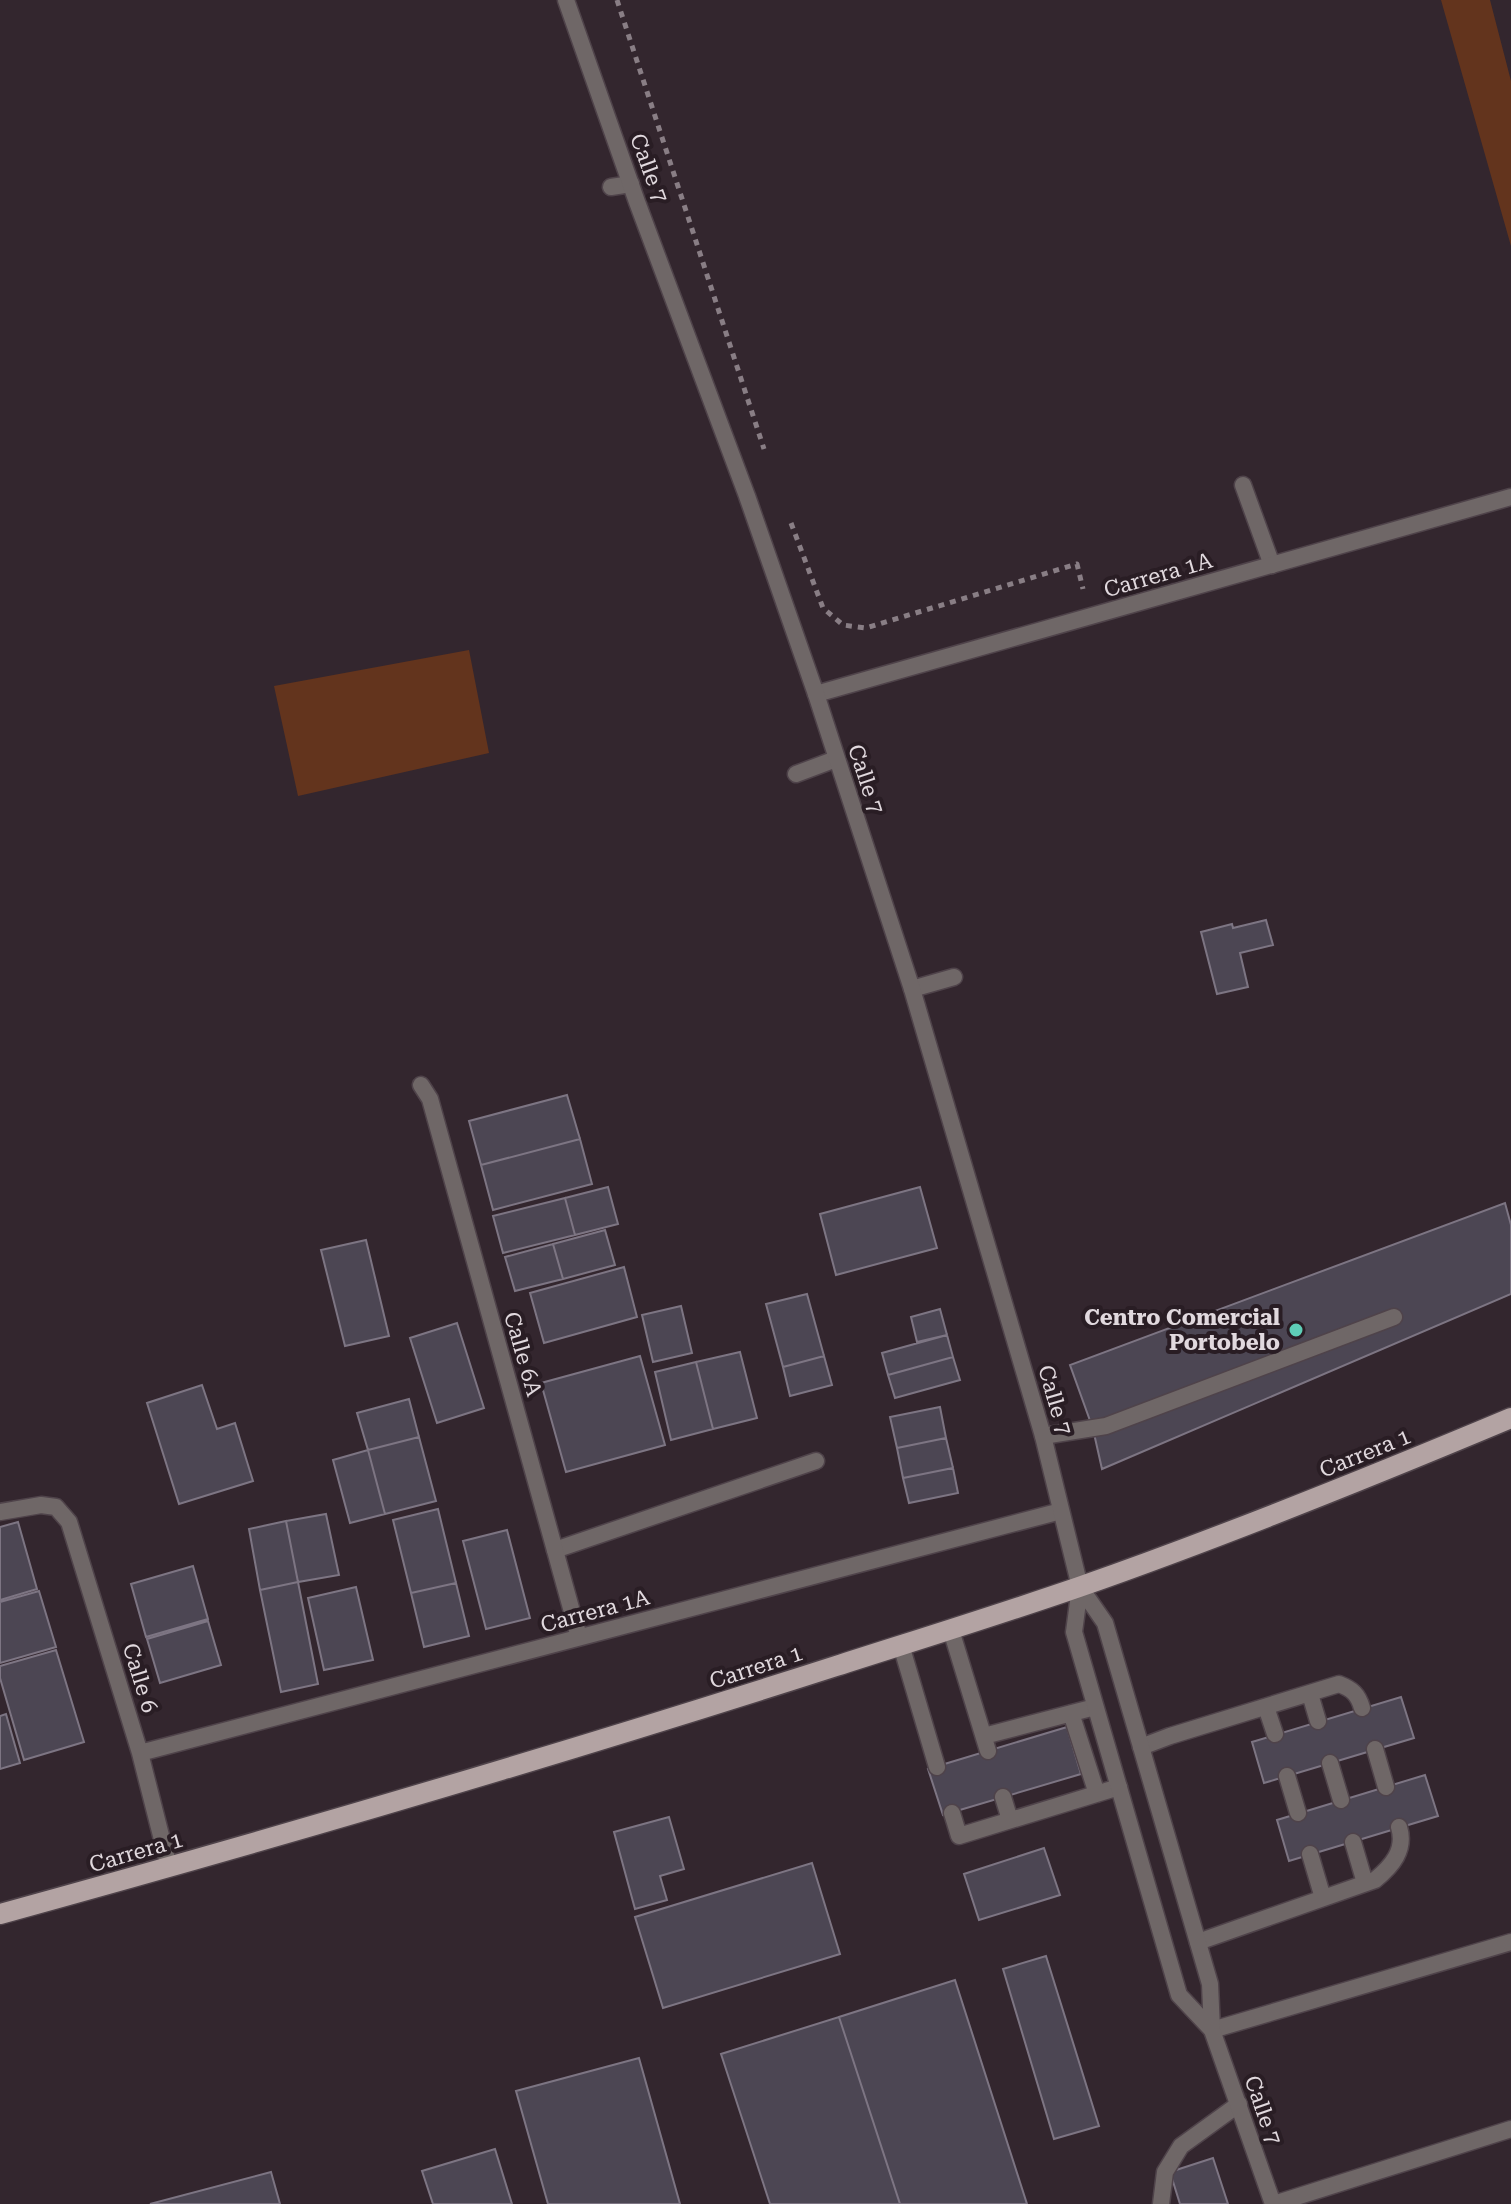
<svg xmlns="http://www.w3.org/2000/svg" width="1511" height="2204" viewBox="0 0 1511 2204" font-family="'Roboto Serif',serif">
  <rect width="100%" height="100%" fill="#33262e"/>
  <!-- green -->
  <path fill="#63341d" d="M1441,0h49l21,81v165z
    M469,650l20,103 -191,43 -24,-110z"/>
  <!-- building -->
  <path fill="#4c4653" stroke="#7d7583" stroke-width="2" d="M1266,920l7,25 -33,8 8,34 -31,7 -16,-62 31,-8 1,4z
    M567,1095l13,44 -99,26 -12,-44z
    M580,1139l12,45 -99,26 -12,-45z
    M608,1187l10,37 -43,11 -10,-37z
    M920,1187l17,61 -101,27 -16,-61z
    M565,1198l10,37 -72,18 -10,-37z
    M1505,1203l6,22v69l-409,175 -9,-40 -23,-64z
    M605,1230l10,35 -52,14 -10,-35z
    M366,1240l23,96 -44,10 -24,-96z
    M553,1244l10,35 -48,12 -10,-34z
    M624,1267l13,50 -93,26 -14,-50z
    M807,1294l17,62 -41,11 -17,-63z
    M681,1306l11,47 -39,9 -11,-47z
    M940,1309l7,26 -30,7 -6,-25z
    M457,1323l27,85 -47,15 -27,-85z
    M947,1335l6,22 -65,18 -6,-22z
    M740,1352l17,66 -44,11 -17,-67z
    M640,1356l25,89 -99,27 -25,-89z
    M824,1356l8,29 -42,11 -7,-29z
    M953,1357l7,23 -65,18 -7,-23z
    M696,1362l17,67 -42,11 -16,-68z
    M202,1385l15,44 18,-6 18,58 -74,23 -32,-101z
    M409,1399l10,38 -51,13 -11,-37z
    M940,1407l6,31 -49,10 -7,-31z
    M419,1437l17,64 -51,13 -17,-64z
    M946,1438l7,30 -50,10 -6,-30z
    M368,1450l17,64 -35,9 -17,-63z
    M953,1468l5,25 -49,10 -6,-25z
    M438,1509l18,74 -45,10 -18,-73z
    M326,1514l13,61 -41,7 -12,-61z
    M286,1521l12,61 -38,8 -11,-61z
    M18,1522l19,67 -37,11v-73z
    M507,1530l23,88 -44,11 -23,-88z
    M193,1566l15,53 -62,18 -15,-53z
    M298,1582l20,102 -37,8 -21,-102z
    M456,1583l13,53 -45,11 -13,-54z
    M356,1587l17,73 -49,10 -16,-72z
    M39,1591l17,56 -56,16v-61z
    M208,1621l13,44 -61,18 -13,-44z
    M56,1650l28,92 -60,18 -24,-82v-12z
    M1401,1697l13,41 -150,45 -12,-41z
    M6,1714l14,49 -20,6v-53z
    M1067,1727l14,47 -138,41 -15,-46z
    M1425,1775l13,41 -149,45 -12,-41z
    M669,1817l15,52 -24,7 7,24 -32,9 -21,-77z
    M1044,1848l16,47 -81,25 -15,-46z
    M812,1863l28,91 -177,54 -28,-91z
    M1046,1956l53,170 -45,13 -51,-170z
    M955,1980l72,224h-127l-61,-187z
    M839,2017l61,187h-130l-49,-150z
    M639,2058l41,146h-132l-32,-113z
    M495,2149l17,55h-79l-11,-33z
    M1213,2158l15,46h-48l-10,-32z
    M271,2172l9,32h-130z"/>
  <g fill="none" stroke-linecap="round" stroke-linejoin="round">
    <!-- service casing -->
    <g stroke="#4f434a" stroke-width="19">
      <path id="service" d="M611,187l20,-3
        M1243,485l29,80
        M796,774l40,-15
        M1043,1436l63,-10 288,-109
        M555,1550l261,-89
        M951,1630l37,121
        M901,1645l36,122
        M1310,1694l8,27
        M1266,1707l9,27
        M1071,1713l26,81
        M984,1736l111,-29
        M1141,1747l29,-11 169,-52c13,5 19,10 23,24
        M1375,1749l11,38
        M1330,1763l11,37
        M1287,1776l11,37
        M1003,1797l7,23
        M952,1813l7,23 160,-49
        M1353,1842l12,41
        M1310,1854l13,44
        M1198,1942l177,-62c17,-14 31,-30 24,-53
        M1161,2204l4,-32 16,-26 58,-42"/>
    </g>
    <!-- minor casing -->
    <g stroke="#4f434a" stroke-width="19">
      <path id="minor" d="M816,694l695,-197
        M912,989l42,-12
        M421,1085l9,14 149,538
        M0,1512l41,-7 15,2 13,15 71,231 29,114
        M140,1753l921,-242
        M1212,2030l299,-88
        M1274,2204l237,-75"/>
    </g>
    <!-- tertiary casing -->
    <g stroke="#4f434a" stroke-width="19">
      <path id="tertiary" d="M566,0l71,202 110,294 69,198 96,295 131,447 37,151 25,36 105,361 2,46 61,174
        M1080,1587l-6,45 105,363 33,35"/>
    </g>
    <!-- primary casing -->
    <g stroke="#4f434a" stroke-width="23">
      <path id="primary" d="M0,1914c280,-77 559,-159 836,-248 81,-26 162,-51 243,-79 146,-51 289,-109 432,-169"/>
    </g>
    <!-- path -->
    <path stroke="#897e85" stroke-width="5" stroke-dasharray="6 6" stroke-linecap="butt" d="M617,0l147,449
      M791,523l32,85 20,17 23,3 211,-64 6,25"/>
    <!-- service -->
    <use href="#service" stroke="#6f6767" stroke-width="16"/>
    <!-- minor -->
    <use href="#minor" stroke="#6f6767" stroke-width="16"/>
    <!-- tertiary -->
    <use href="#tertiary" stroke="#6f6767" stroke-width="16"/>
    <!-- primary -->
    <use href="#primary" stroke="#b3a3a3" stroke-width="20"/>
  </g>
  <!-- markers -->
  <circle fill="#5eceb7" stroke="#291d24" stroke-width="3" cx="1296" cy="1330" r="8"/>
  <g text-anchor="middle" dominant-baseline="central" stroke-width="8" stroke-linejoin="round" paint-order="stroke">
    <!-- street labels -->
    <g font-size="22" fill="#e1d9de" stroke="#291d24">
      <text transform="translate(649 168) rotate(70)">Calle 7</text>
      <text transform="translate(1158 575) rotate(-16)">Carrera 1A</text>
      <text transform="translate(866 779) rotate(72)">Calle 7</text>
      <text transform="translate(523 1354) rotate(74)">Calle 6A</text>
      <text transform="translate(1055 1400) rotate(74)">Calle 7</text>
      <text transform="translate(1365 1453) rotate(-22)">Carrera 1</text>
      <text transform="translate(595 1611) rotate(-15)">Carrera 1A</text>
      <text transform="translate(756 1667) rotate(-18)">Carrera 1</text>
      <text transform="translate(140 1678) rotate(73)">Calle 6</text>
      <text transform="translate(136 1852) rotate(-16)">Carrera 1</text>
      <text transform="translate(1263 2110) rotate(71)">Calle 7</text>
    </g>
    <!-- poi labels -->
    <g font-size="22" font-weight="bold" fill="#e1d9de" stroke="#291d24" text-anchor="end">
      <text x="1280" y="1317">Centro Comercial<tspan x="1280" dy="25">Portobelo</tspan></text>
    </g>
  </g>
</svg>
